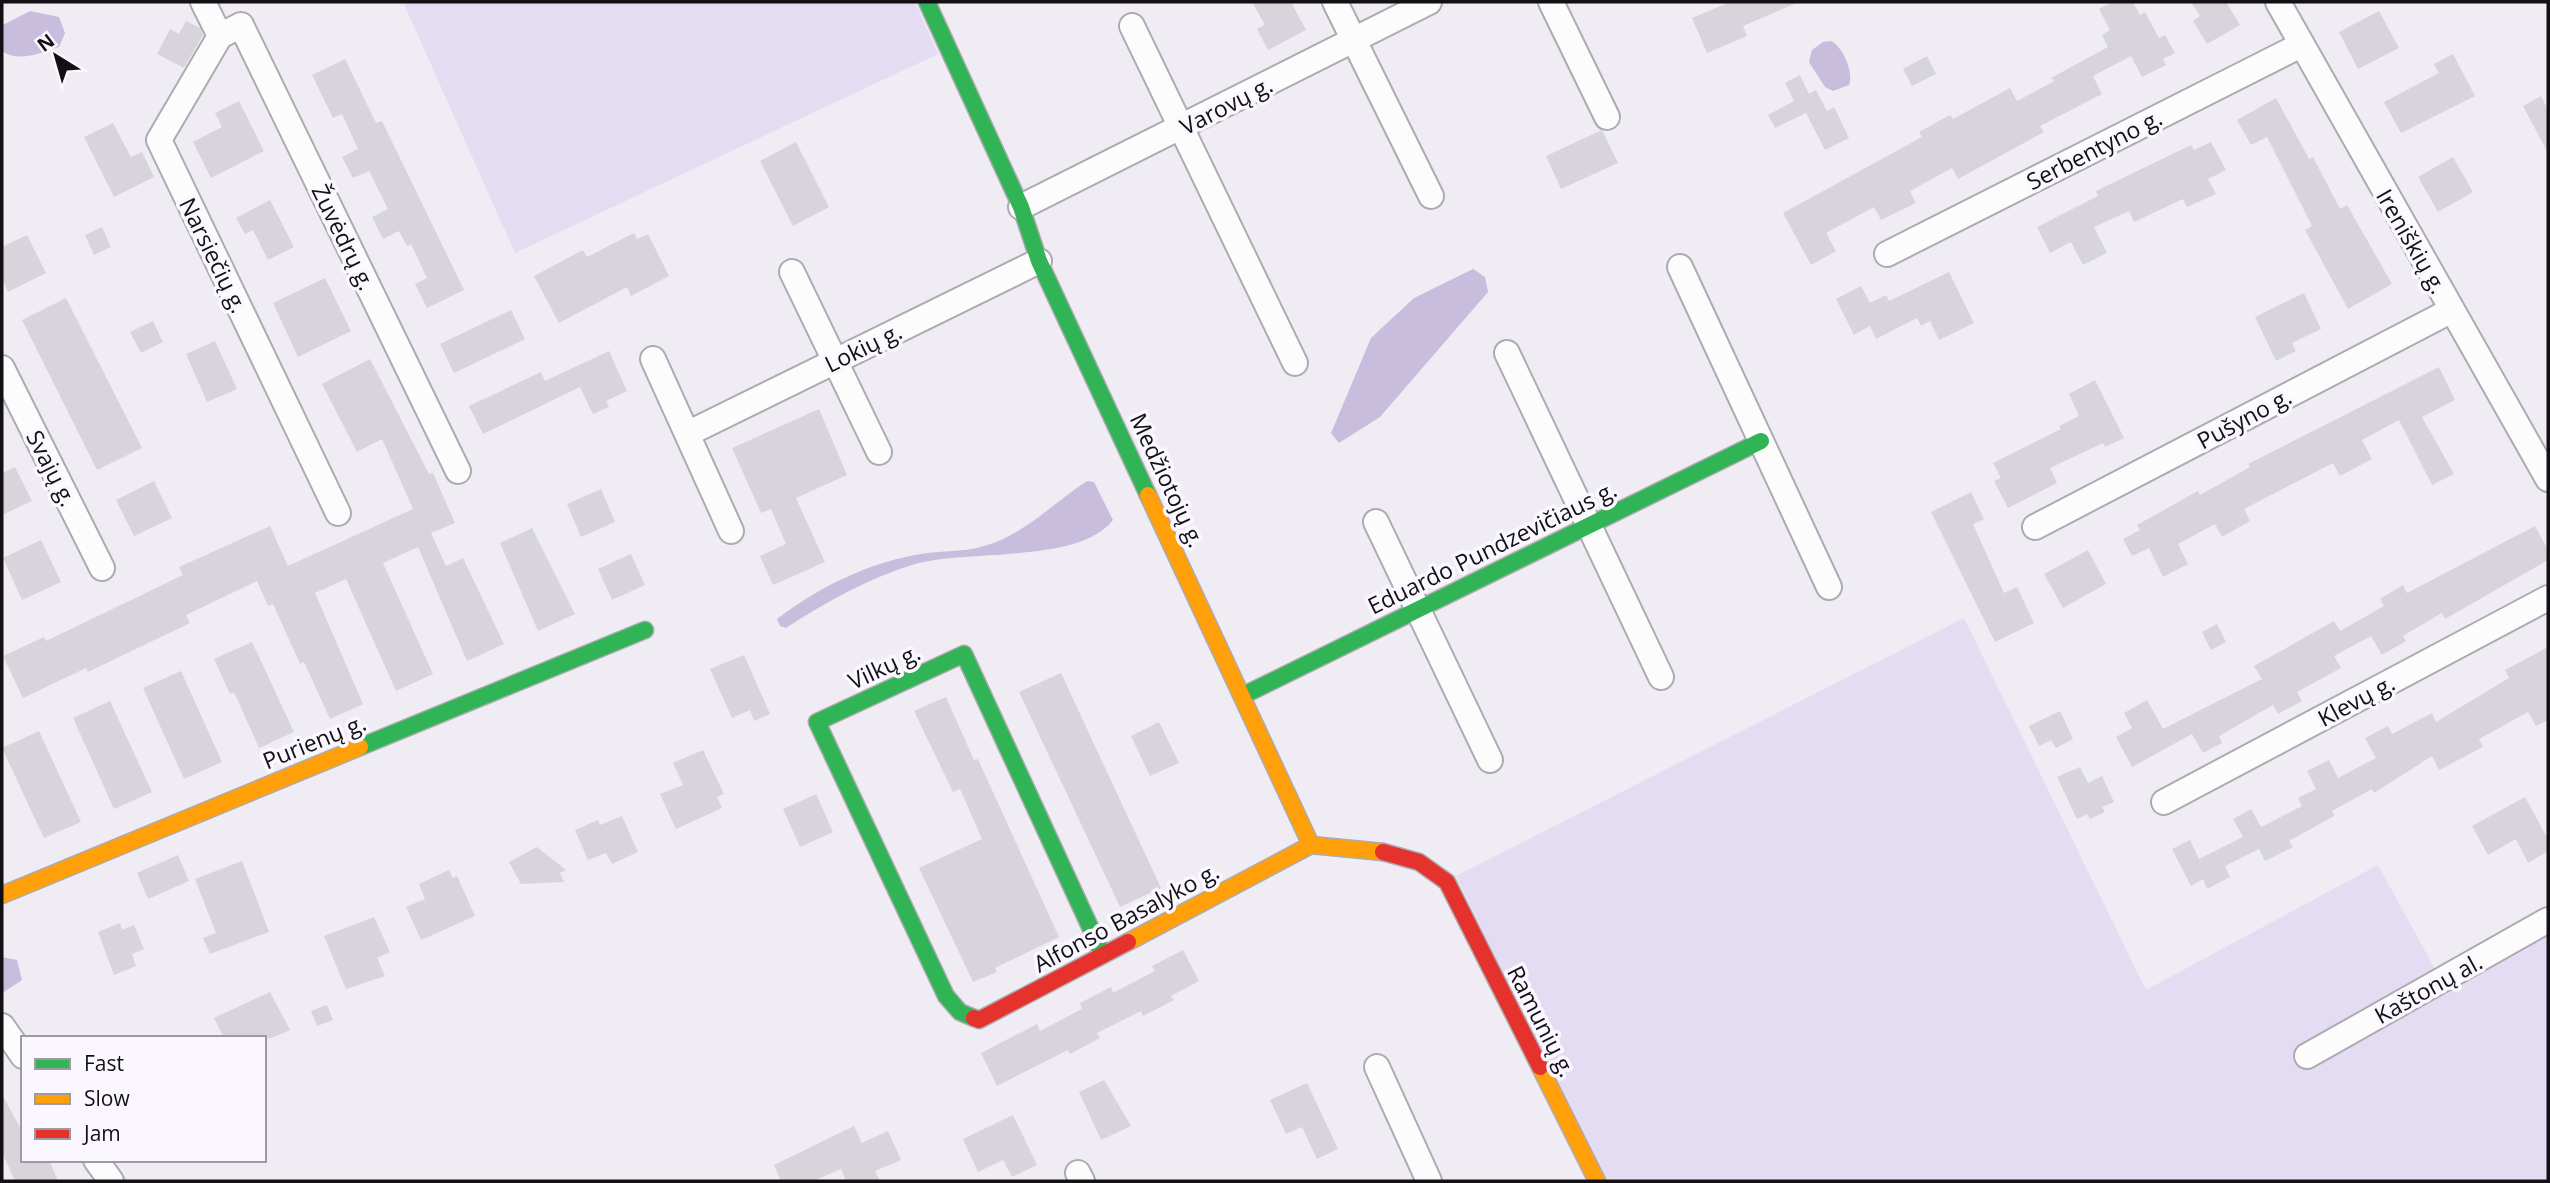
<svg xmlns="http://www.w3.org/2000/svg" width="2550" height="1183" viewBox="0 0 2550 1183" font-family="'Open Sans',sans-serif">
  <rect width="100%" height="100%" fill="#efecf4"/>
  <!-- green -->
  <path fill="#e4dcf2" d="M403,2h512l23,52 -423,199z
    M1964,618l182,372 232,-125 69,126 101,-56v246h-943l-149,-305z"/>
  <!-- water -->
  <path fill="#c9bddd" d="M30,11l29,6 6,16 -6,14c-19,6 -38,15 -56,5v-27z
    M1831,41c12,6 23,31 18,44l-16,6 -8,-4 -16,-25 3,-12 11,-8z
    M1473,269l12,8 3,15 -108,125 -41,26 -8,-10 40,-95 43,-40z
    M1087,481l7,1 19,38c-34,44 -146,29 -198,44 -46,14 -89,38 -129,64l-6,-2 -3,-7c41,-31 86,-54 138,-64 23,-5 47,-2 69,-9 40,-11 69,-43 103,-65z
    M2,957l15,3 5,20 -20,13z"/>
  <!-- building -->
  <path fill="#d7d5db" d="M1252,2h39l15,28 -38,20 -11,-21 8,-4z
    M1730,2h69l-56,24 4,10 -40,17 -15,-35z
    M2113,2h20l7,13 5,-3 14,26 6,-3 10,18 -12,6 3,6 -24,12 -11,-21 -38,20 9,18 -62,32 4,6 -86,47 -6,-11 -42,23 6,12 -35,17 -7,-13 -48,26 10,18 -25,14 -28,-52 139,-76 -3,-5 31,-17 3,4 57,-31 7,13 38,-20 -4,-3 57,-31 -6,-12 8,-5 -11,-21z
    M2191,2h35l14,23 -33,19 -14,-23 7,-5z
    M2379,11l20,37 -41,21 -19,-37z
    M186,21l14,7 3,7 -19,33 -27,-14 13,-25 9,5z
    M2453,54l22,42 -74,37 -17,-31 55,-29 -5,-9z
    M1927,56l9,18 -24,12 -9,-17z
    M345,59l31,64 6,-2 82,169 -37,18 -12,-24 12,-6 -16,-34 -4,2 -8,-15 -16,8 -11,-22 16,-8 -19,-38 -16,7 -11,-21 16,-8 -16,-35 -9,4 -21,-43z
    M1800,75l9,19 7,-4 11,21 7,-4 15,31 -24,12 -19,-37 -31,15 -7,-13 26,-14 -9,-18z
    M2541,96l7,14v43l-25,-47z
    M2276,98l33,61 4,-2 27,52 7,-4 45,79 -44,25 -43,-79 7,-4 -45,-89 -16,8 -14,-25z
    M239,101l25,50 -53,27 -18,-36 29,-15 -7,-14z
    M113,123l18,34 11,-5 12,25 -40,20 -30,-60z
    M1602,130l16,33 -57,26 -15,-33z
    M796,142l33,65 -36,19 -33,-65z
    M2211,142l15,28 -18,9 8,15 -29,13 -4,-8 -49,23 -5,-11 -35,16 13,26 -24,12 -12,-23 -21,11 -13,-26 61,-31 -2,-5 95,-46 3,5z
    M2453,157l20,35 -35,20 -20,-35z
    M270,200l24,47 -26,13 -15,-30 -8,4 -9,-16z
    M102,227l9,20 -17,8 -9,-20z
    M634,233l3,6 11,-5 21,42 -38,20 -4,-9 -68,36 -25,-47 49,-26 4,7z
    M27,235l19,38 -38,19 -6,-13v-32z
    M1949,272l25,51 -35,17 -9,-19 -9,5 -4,-8 -41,21 -6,-13 -16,9 -18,-36 25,-13 9,17 16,-8 3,6z
    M325,278l26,53 -53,26 -25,-54z
    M2304,293l17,36 -29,14 4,8 -20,10 -21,-44z
    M66,298l76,150 -45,22 -75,-150z
    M511,310l14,29 -71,34 -14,-29z
    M153,321l10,21 -22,11 -11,-21z
    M215,341l22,48 -30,13 -21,-48z
    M609,351l18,40 -21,10 3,6 -16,7 -13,-27 -97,47 -14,-28 72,-34 4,9z
    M370,359l59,115 4,-1 22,50 -24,10 15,33 17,-8 41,86 -37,17 -49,-114 -35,16 50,111 -37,17 -50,-112 -31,14 48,111 -33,15 -26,-57 -4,2 -27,-60 -5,2 -11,-25 -71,34 4,8 -102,49 -2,-4 -63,30 -20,-42 41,-19 2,4 137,-66 -4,-8 91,-41 18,40 125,-57 -31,-70 -25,13 -35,-68z
    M2439,367l16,33 -33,17 32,57 -22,11 -33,-65 -37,20 10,19 -32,17 -7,-13 -89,46 6,12 -28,16 -7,-13 -37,20 10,20 -25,13 -14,-29 -17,8 -9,-17 17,-9 -3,-5 61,-34 2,4 50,-28 -2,-3z
    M2095,380l29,58 -19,9 -2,-4 -53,25 7,15 -49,25 -14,-27 7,-3 -8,-15 68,-34 -2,-3 20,-10 -10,-22z
    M819,409l28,66 -51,23 29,64 -52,23 -13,-29 26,-12 -15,-35 -10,4 -29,-65z
    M15,467l17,34 -30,14v-42z
    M154,481l18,37 -38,18 -18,-36z
    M601,489l14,33 -34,15 -14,-33z
    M1971,492l13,27 -11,5 31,69 13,-6 17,36 -39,19 -64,-130z
    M2535,526l13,24v10l-103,59 -3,-6 -39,23 3,5 -24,14 -11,-19 -37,20 7,12 -44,24 5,9 -24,13 -5,-9 -54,31 3,7 -19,10 -11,-19 -60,33 -16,-30 16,-9 -8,-15 23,-13 16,29 99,-50 -8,-13 80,-45 6,10 44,-25 -4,-7 23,-14 4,8z
    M532,528l43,86 -37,17 -38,-88z
    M41,540l20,42 -39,18 -19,-42z
    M2088,550l18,34 -43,24 -19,-34z
    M631,554l14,31 -33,15 -14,-31z
    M2217,624l9,18 -15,8 -9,-18z
    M252,642l42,90 -35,16 -25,-56 -4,2 -16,-35z
    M2548,647v73l-12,6 -8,-14 -49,27 4,8 -44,23 -7,-14 -58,37 -2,-4 -40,22 2,5 -45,25 4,6 -28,14 -6,-12 -34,17 5,11 -23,12 -4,-10 -12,7 -19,-37 18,-9 9,19 44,-22 -10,-18 18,-10 10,18 41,-21 -4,-8 18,-9 -9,-18 22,-11 9,18 38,-20 -11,-20 23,-12 4,8 40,-21 4,9 73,-44 -4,-8z
    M744,655l26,59 -16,7 -4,-11 -18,8 -22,-49z
    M181,671l41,91 -38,17 -41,-91z
    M1061,673l100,215 -41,19 -101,-215z
    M946,697l28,63 4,-1 81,178 -64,31 2,4 -24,10 -54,-114 63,-29 -22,-50 -7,3 -39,-81z
    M110,701l42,91 -38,17 -41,-91z
    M2060,711l13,28 -17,9 -5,-8 -12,6 -10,-20z
    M1159,722l20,41 -29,13 -19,-40z
    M39,731l42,91 -37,16 -42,-90z
    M703,750l21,44 -7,3 5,11 -46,21 -16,-35 23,-9 -10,-22z
    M2080,767l8,16 14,-7 12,26 -12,5 3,5 -15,7 -3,-5 -10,5 -20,-42z
    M816,794l17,38 -33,15 -17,-38z
    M2525,797l23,42v12l-20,12 -12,-24 -28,16 -16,-29z
    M622,816l16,36 -26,12 -6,-11 -18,7 -13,-30 23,-10 2,5z
    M537,847l29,23 -6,3 4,9 -43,2 -12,-22z
    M178,855l11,26 -41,18 -11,-26z
    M242,861l27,71 -59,22 -7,-16 13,-5 -21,-54z
    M449,870l4,8 4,-2 18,40 -54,24 -15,-33 19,-8 -6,-15z
    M374,917l16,35 -13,6 8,18 -39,13 -22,-53z
    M120,923l2,7 12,-5 10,24 -12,5 4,12 -22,9 -16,-43z
    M1183,950l16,31 -28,15 3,4 -31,16 -2,-5 -44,22 3,5 -30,16 -2,-4 -71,36 -16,-33 56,-29 3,7 42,-22 -2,-6 31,-16 2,6 42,-22 -3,-5z
    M270,992l20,38 -18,8h-48l-10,-20z
    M327,1005l6,15 -16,6 -6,-15z
    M1104,1080l27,46 -30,14 -22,-48z
    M1307,1083l31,66 -21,10 -15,-32 -16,7 -16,-34z
    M2,1094l21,39v27h26l9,21h-43l-13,-29z
    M1013,1115l24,50 -25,12 -9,-17 -25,12 -15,-33z
    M854,1126l8,17 26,-12 13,29 -26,11 5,10h-34l-5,-12 -28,12h-32l-7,-16z"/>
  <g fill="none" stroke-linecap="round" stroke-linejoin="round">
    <!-- street casing -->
    <g stroke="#adabb1" stroke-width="28">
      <path id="street" d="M203,2l17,34 -61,104 179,373
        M1335,2l96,194
        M1551,2l56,115
        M2278,2l270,477
        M1132,26l163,337
        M220,36l21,-11 217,446
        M1021,207l408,-205
        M1887,254l414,-209
        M1680,267l149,320
        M792,272l87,180
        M1507,353l154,324
        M653,359l78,172
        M2,368l100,200
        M687,434l352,-173
        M1376,522l114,238
        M2035,527l417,-217
        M2164,802l384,-204
        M2,1026l21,30
        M2307,1056l241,-136
        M1377,1067l52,114
        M96,1160l15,21
        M1078,1173l4,8"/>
    </g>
    <!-- fast casing -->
    <g stroke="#adabb1" stroke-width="19">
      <path id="fast" d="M927,2l94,205 18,54 109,234
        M1244,695l517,-254
        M360,747l285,-117
        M974,1018l-14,-6 -14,-16 -129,-274 147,-68 139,301"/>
    </g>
    <!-- slow casing -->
    <g stroke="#adabb1" stroke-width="19">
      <path id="slow" d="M1148,495l163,350 72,7
        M2,895l358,-148
        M1128,942l183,-97
        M1540,1067l57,114"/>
    </g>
    <!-- jam casing -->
    <g stroke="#adabb1" stroke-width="19">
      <path id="jam" d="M1383,852l36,10 28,20 93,185
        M974,1018l5,2 149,-78"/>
    </g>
    <!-- street -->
    <use href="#street" stroke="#fdfcfd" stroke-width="24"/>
    <!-- fast -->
    <use href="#fast" stroke="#30b455" stroke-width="16"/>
    <!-- slow -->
    <use href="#slow" stroke="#ff9f0a" stroke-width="16"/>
    <!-- jam -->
    <use href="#jam" stroke="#e5322d" stroke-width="16"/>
  </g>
  <g text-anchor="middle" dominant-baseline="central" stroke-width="7" stroke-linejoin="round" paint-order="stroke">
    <!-- street labels -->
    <g font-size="23" fill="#121015" stroke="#faf8fe">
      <text transform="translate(1226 105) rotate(-27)">Varovų g.</text>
      <text transform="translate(2094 149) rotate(-27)">Serbentyno g.</text>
      <text transform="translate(344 237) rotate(64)">Žuvėdrų g.</text>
      <text transform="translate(2412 241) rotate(60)">Ireniškių g.</text>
      <text transform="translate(214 255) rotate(64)">Narsiečių g.</text>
      <text transform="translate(863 347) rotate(-26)">Lokių g.</text>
      <text transform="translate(2244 418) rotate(-28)">Pušyno g.</text>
      <text transform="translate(52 468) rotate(63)">Svajų g.</text>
      <text transform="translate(1168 480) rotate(65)">Medžiotojų g.</text>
      <text transform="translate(1492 547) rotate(-26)">Eduardo Pundzevičiaus g.</text>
      <text transform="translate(884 666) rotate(-25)">Vilkų g.</text>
      <text transform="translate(2356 700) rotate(-28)">Klevų g.</text>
      <text transform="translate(314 741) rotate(-22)">Purienų g.</text>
      <text transform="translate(1126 917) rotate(-28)">Alfonso Basalyko g.</text>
      <text transform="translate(2428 988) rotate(-29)">Kaštonų al.</text>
      <text transform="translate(1542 1021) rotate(63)">Ramunių g.</text>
    </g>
  </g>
  <!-- border -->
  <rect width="2550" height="1183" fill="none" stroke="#121015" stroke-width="7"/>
  <!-- legend -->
  <rect x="21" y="1036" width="245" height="126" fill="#faf8fe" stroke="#9d9ba1" stroke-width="2"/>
  <rect x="35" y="1059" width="35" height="10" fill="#30b455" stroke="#9d9ba1" stroke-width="2"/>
  <text x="84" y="1071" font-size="21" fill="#121015">Fast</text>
  <rect x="35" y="1094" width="35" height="10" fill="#ff9f0a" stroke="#9d9ba1" stroke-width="2"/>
  <text x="84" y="1106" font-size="21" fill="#121015">Slow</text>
  <rect x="35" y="1129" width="35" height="10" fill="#e5322d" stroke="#9d9ba1" stroke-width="2"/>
  <text x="84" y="1141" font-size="21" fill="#121015">Jam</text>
  <!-- north arrow -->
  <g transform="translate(56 56) rotate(323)" stroke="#faf8fe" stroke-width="5" paint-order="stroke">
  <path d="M0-5L12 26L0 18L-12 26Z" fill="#121015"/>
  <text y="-10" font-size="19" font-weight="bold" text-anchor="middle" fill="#121015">N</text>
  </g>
</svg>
